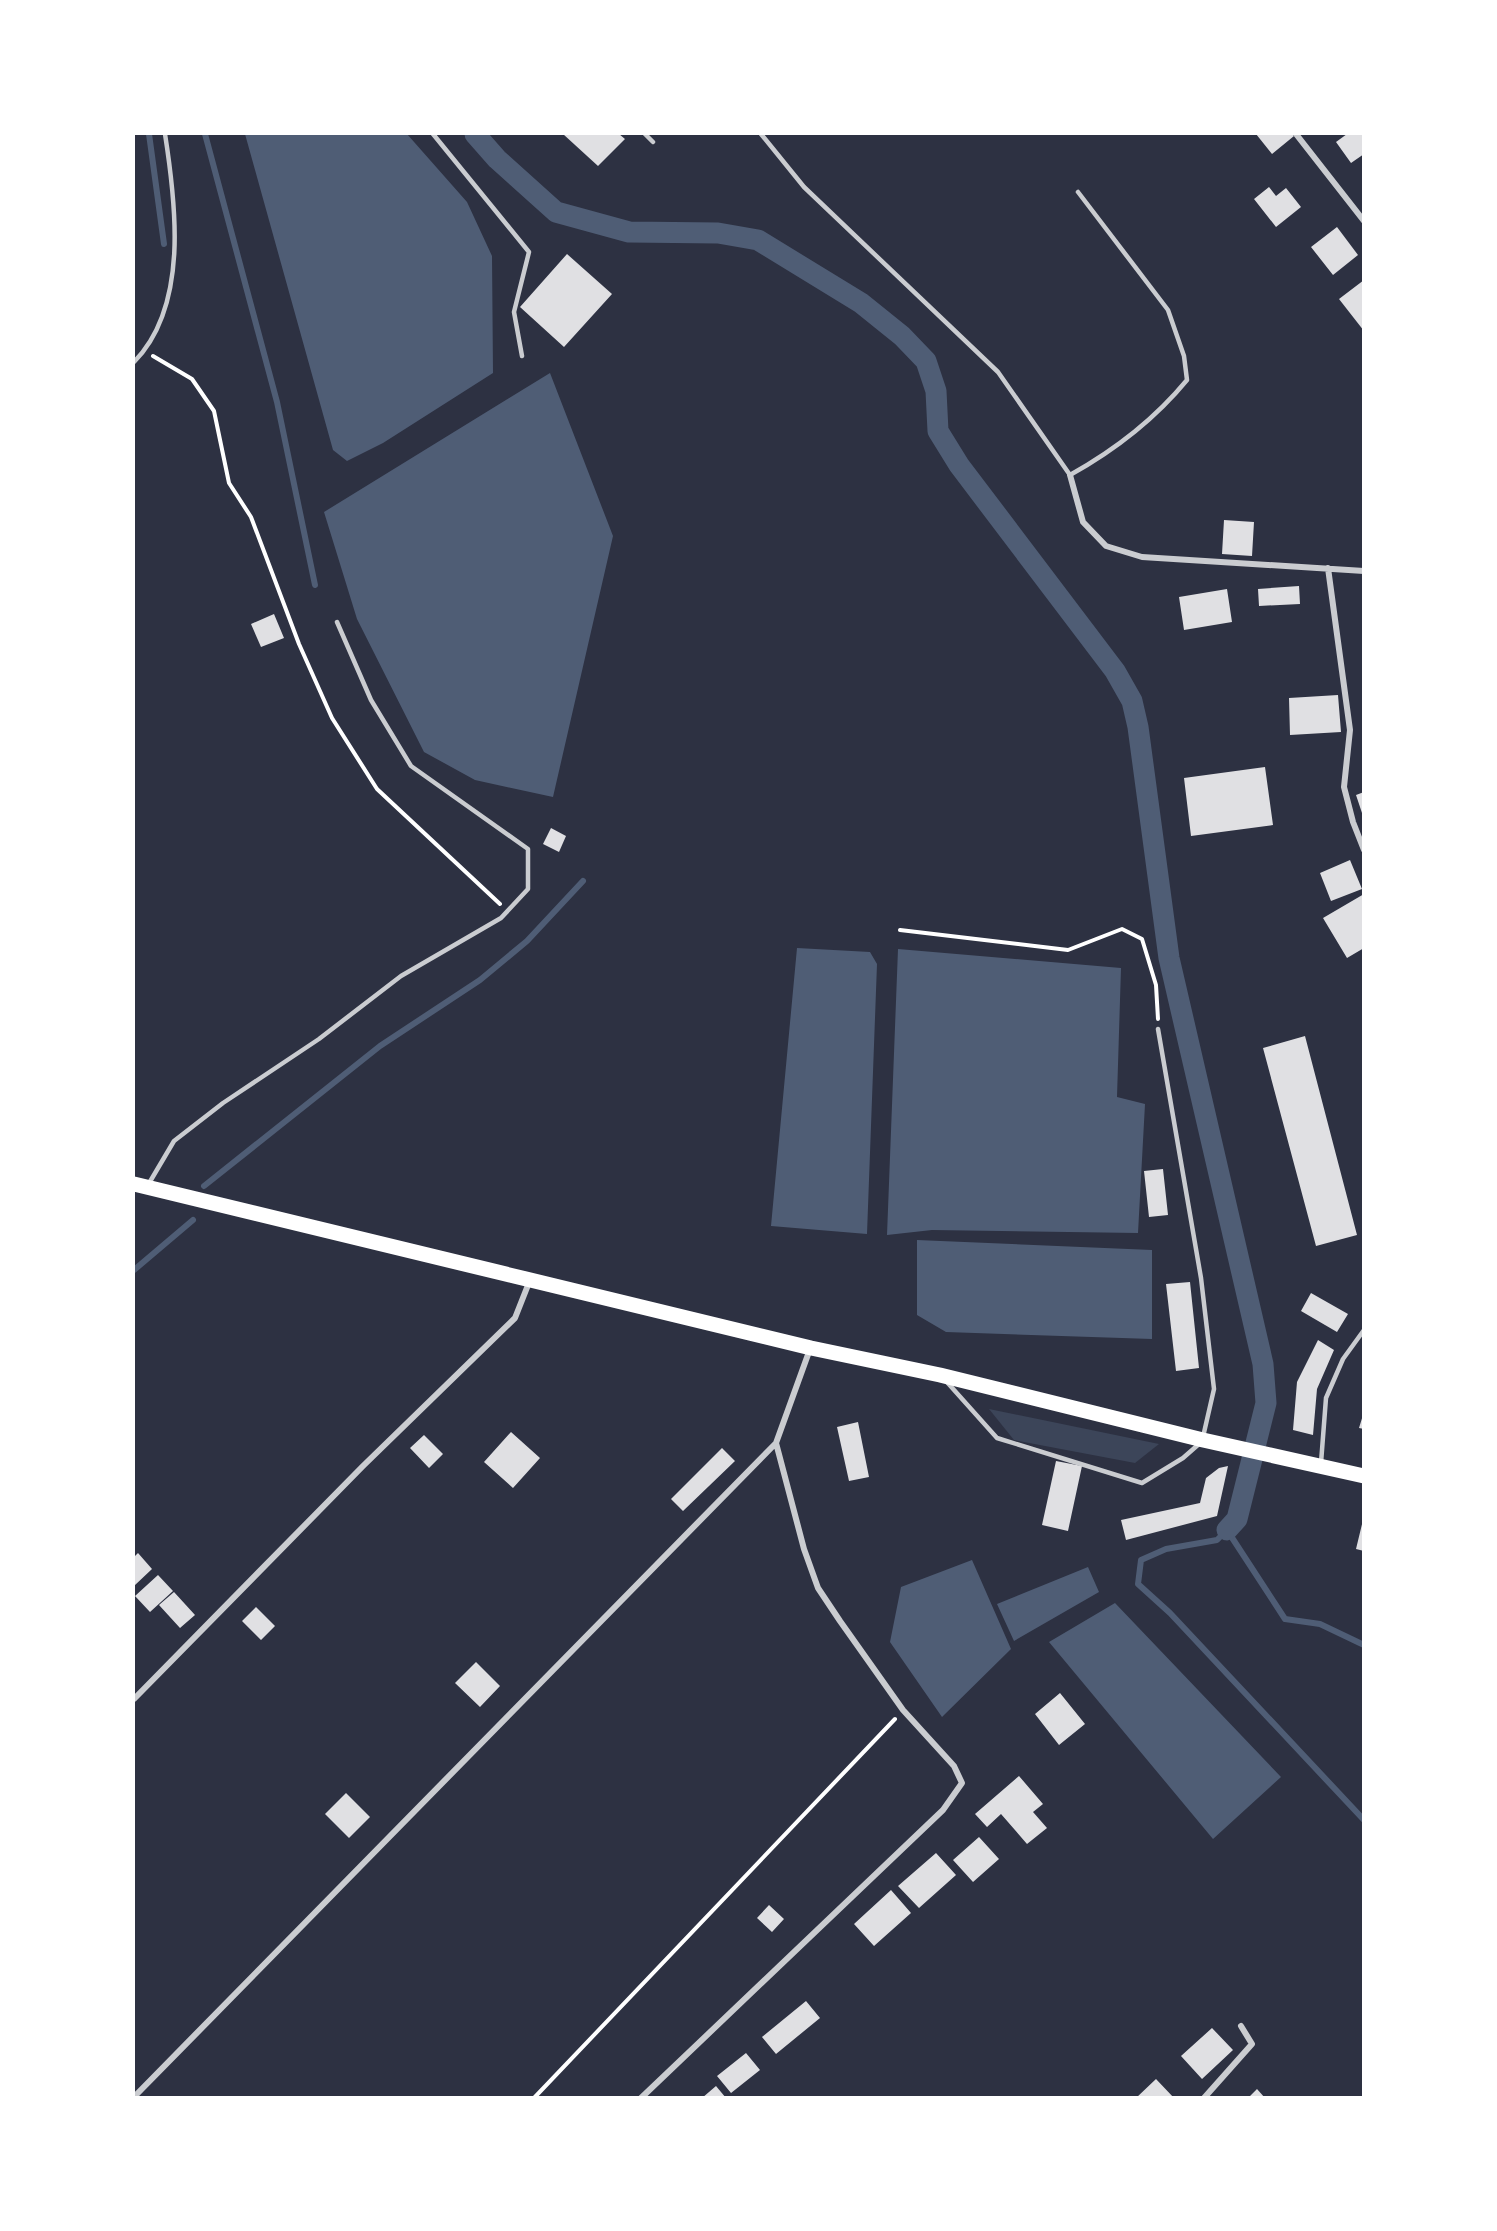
<svg xmlns="http://www.w3.org/2000/svg" width="1497" height="2231" viewBox="0 0 1497 2231" font-family="Karla,sans-serif">
  <rect width="100%" height="100%" fill="#2d3142"/>
  <!-- green -->
  <path fill="#3c4559" d="M989,1409l170,35 -24,19 -121,-23z"/>
  <!-- water -->
  <path fill="#4f5d75" d="M245,134h162l60,68 25,54 1,117 -110,70 -36,18 -14,-11z
    M550,373l63,163 -60,261 -78,-17 -51,-28 -67,-133 -33,-107z
    M797,948l73,4 7,12 -10,270 -96,-8z
    M898,949l223,19 -4,129 28,7 -7,129 -206,-3 -45,5z
    M917,1240l235,10v89l-206,-7 -29,-17z
    M972,1560l39,89 -69,68 -52,-75 11,-55z
    M1088,1567l11,25 -85,49 -17,-37z
    M1115,1603l166,174 -68,62 -164,-197z"/>
  <g fill="none" stroke-linecap="round" stroke-linejoin="round">
    <!-- stream -->
    <path stroke="#4f5d75" stroke-width="6" d="M149,134l15,110
      M205,134l72,268 38,183
      M204,1186l176,-140 100,-66 47,-39 56,-60
      M134,1270l59,-50
      M1364,1645l-44,-21 -35,-5 -58,-89 -10,10 -51,9 -25,11 -3,24 32,29 194,207"/>
    <!-- canal -->
    <path stroke="#4f5d75" stroke-width="21" d="M475,134l22,25 59,53 73,20 89,1 40,7 103,63 41,33 24,25 10,30 2,40 21,34 156,206 17,30 6,26 31,231 94,406 3,39 -29,116 -10,11"/>
  </g>
  <!-- building -->
  <path fill="#e0e0e3" d="M563,134h56l6,5 -27,27z
    M1256,134h36l2,2 -22,18z
    M1347,134h17v20l-13,9 -15,-21z
    M1269,187l7,9 10,-8 15,19 -25,20 -22,-28z
    M1337,227l21,28 -25,20 -22,-28z
    M567,254l45,40 -48,53 -44,-40z
    M1364,280v51l-25,-32z
    M1224,520l30,2 -2,34 -30,-2z
    M1299,586l1,18 -41,2 -1,-17z
    M1227,589l5,33 -48,8 -5,-33z
    M274,614l10,24 -23,9 -10,-23z
    M1338,695l3,37 -51,3 -1,-37z
    M1265,767l8,58 -82,11 -7,-58z
    M1364,792v24h-1l-7,-21z
    M551,828l15,8 -7,16 -16,-8z
    M1350,860l12,29 -31,12 -11,-28z
    M1364,894v54l-17,10 -24,-40z
    M1305,1036l52,199 -41,11 -53,-198z
    M1163,1169l5,46 -19,2 -5,-46z
    M1190,1282l9,86 -23,3 -10,-87z
    M1311,1293l37,21 -11,18 -36,-21z
    M1318,1340l16,10 -17,39 -4,46 -20,-5 4,-48z
    M1363,1415h1v14l-5,-1z
    M858,1422l11,55 -20,4 -12,-54z
    M511,1432l29,26 -27,30 -29,-26z
    M424,1435l19,19 -14,14 -19,-20z
    M722,1448l13,13 -52,50 -12,-12z
    M1056,1461l26,5 -14,65 -26,-6z
    M1228,1466l-11,50 -91,24 -5,-20 79,-17 6,-25 13,-10z
    M1363,1520l1,1v30l-8,-2z
    M138,1553l14,16 -18,17v-29z
    M158,1575l15,16 -23,21 -15,-16z
    M174,1592l21,23 -15,13 -21,-23z
    M256,1607l19,19 -14,14 -19,-19z
    M476,1662l24,24 -20,21 -25,-24z
    M1060,1693l25,31 -26,21 -24,-31z
    M1019,1776l24,28 -10,8 14,16 -20,16 -26,-30 -14,13 -12,-13z
    M346,1793l24,24 -21,21 -24,-24z
    M979,1837l20,22 -26,23 -20,-22z
    M936,1853l20,22 -37,33 -21,-22z
    M891,1890l20,23 -37,33 -20,-22z
    M769,1905l15,14 -12,13 -15,-14z
    M806,2001l14,17 -44,36 -14,-17z
    M1212,2028l21,22 -31,29 -21,-23z
    M746,2053l14,17 -29,23 -14,-17z
    M1156,2079l18,19h-38z
    M716,2086l10,12h-24z
    M1257,2089l8,9h-17z"/>
  <g fill="none" stroke-linecap="round" stroke-linejoin="round">
    <!-- path -->
    <path stroke="#fff" stroke-width="4" d="M153,356l39,23 22,32 15,72 22,34 48,127 33,74 45,71 123,115
      M900,930l168,20 54,-21 20,10 14,46 2,34
      M534,2098l361,-379"/>
    <!-- service -->
    <path stroke="#caccd0" stroke-width="4.5" d="M433,134l96,118 -15,60 8,44
      M645,134l8,8
      M761,134l43,53 194,185 72,103c45,-25 84,-55 117,-95l-3,-24 -16,-46 -90,-118
      M134,362c55,-56 42,-158 31,-228
      M1158,1029l43,249 13,111 -11,48
      M148,1185l26,-44 49,-38 96,-64 82,-63 100,-58 27,-29v-40l-117,-83 -40,-66 -34,-78
      M946,1381l51,57 145,45 41,-25 16,-14
      M1321,1463l5,-65 17,-39 21,-29"/>
    <!-- minor -->
    <path stroke="#caccd0" stroke-width="6" d="M1296,134l68,87
      M1070,475l13,47 23,24 36,11 222,14
      M1328,568l22,162 -6,57 9,35 11,28
      M134,1699l229,-233 152,-148 15,-38
      M134,2097l642,-654
      M641,2098l302,-288 19,-27 -8,-17 -51,-56 -63,-89 -22,-33 -14,-39 -28,-106 34,-94
      M1204,2098l48,-54 -11,-18"/>
    <!-- primary -->
    <path stroke="#fff" stroke-width="15" d="M134,1184l677,164 129,27 263,65 161,36"/>
  </g>
  <!-- border -->
  <rect width="1497" height="2231" fill="none" stroke="#ffffff" stroke-width="270"/>
</svg>
